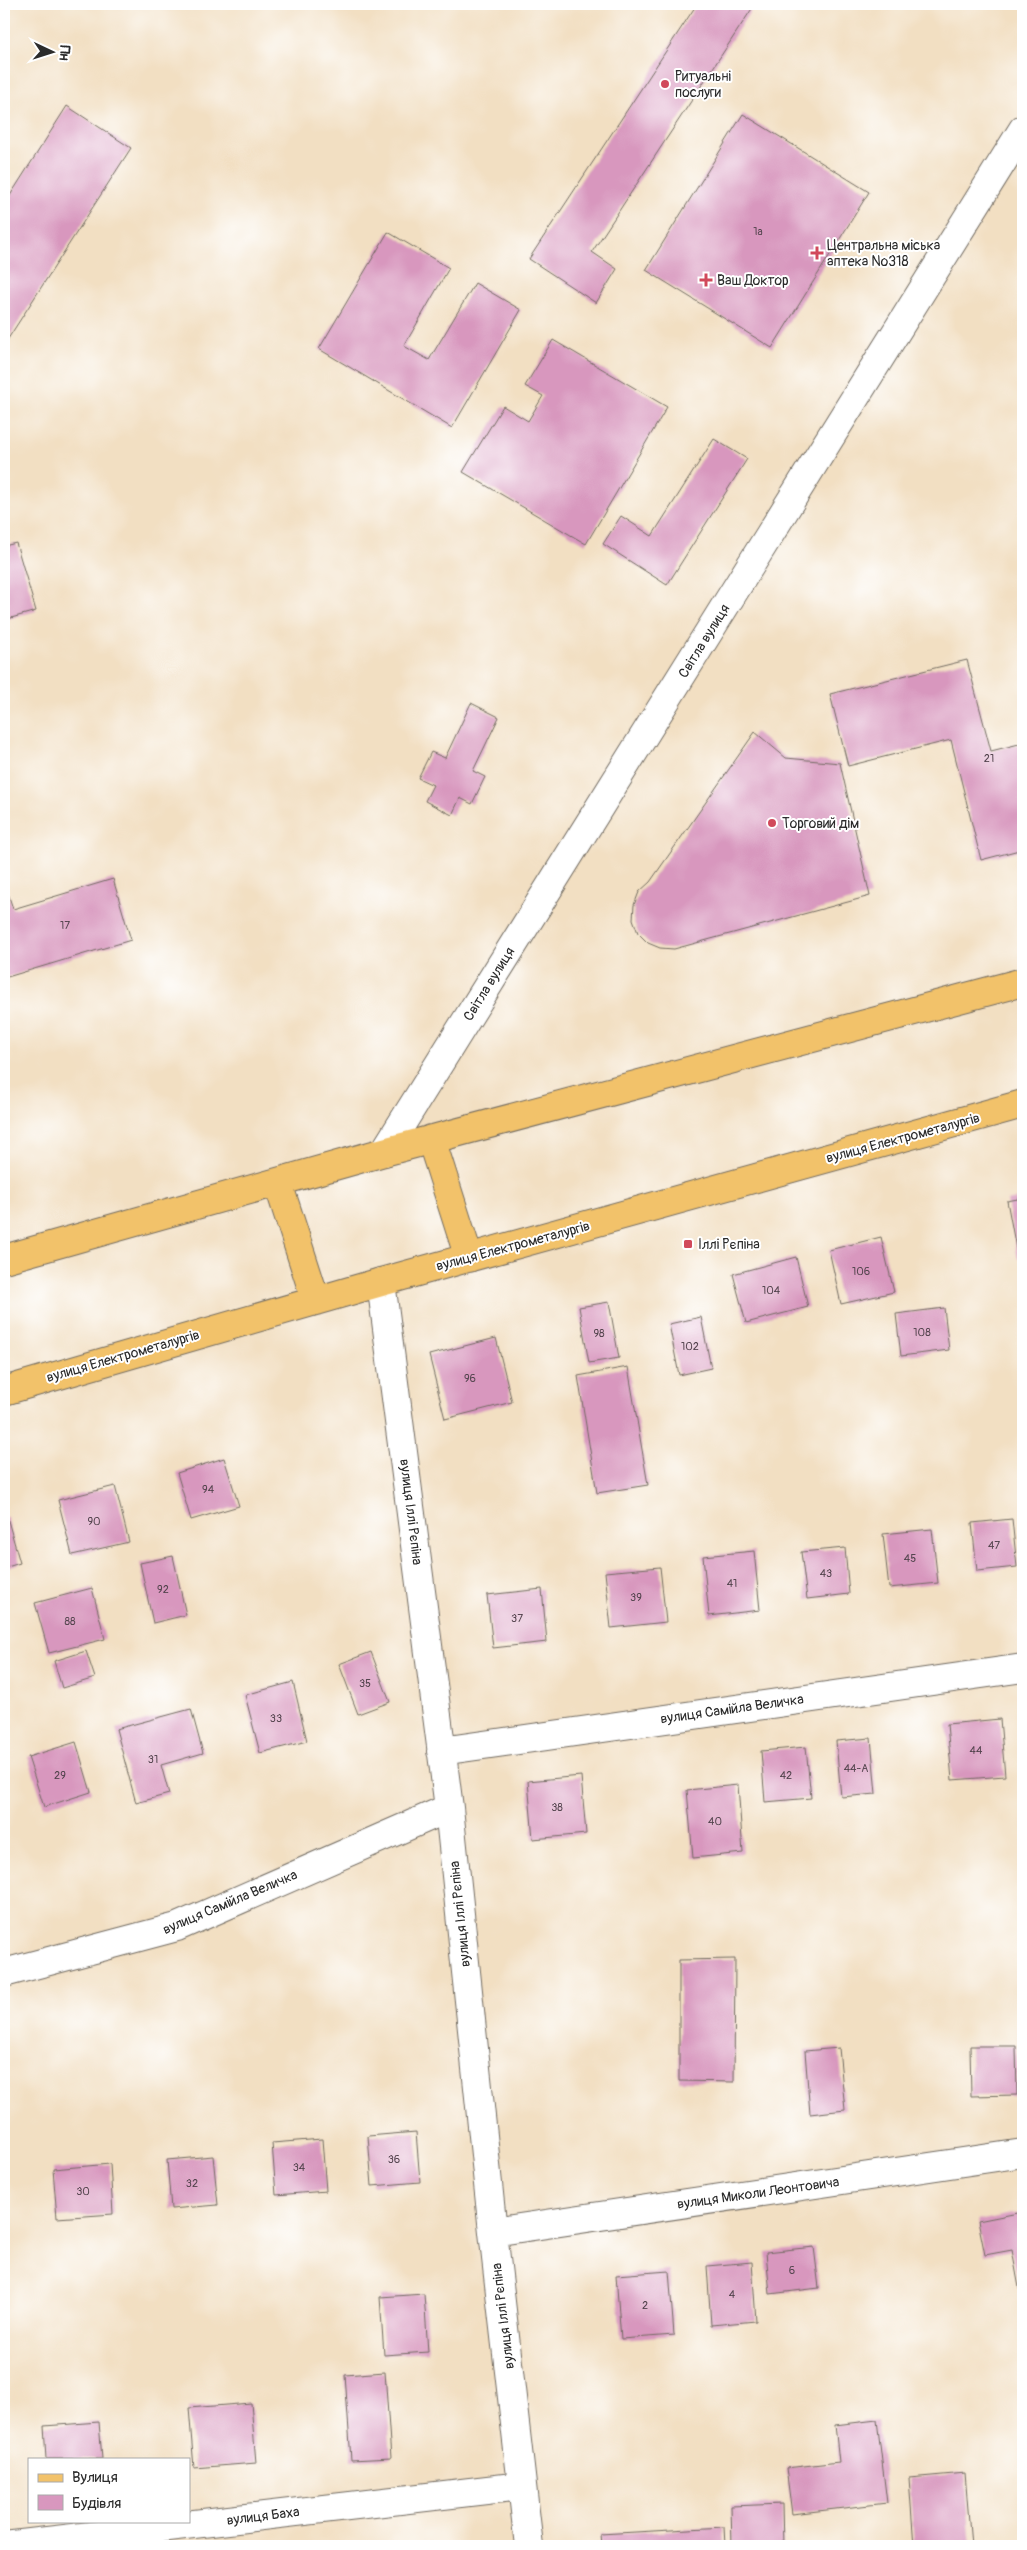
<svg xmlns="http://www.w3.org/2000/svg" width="1027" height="2550" viewBox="0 0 1027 2550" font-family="Pangolin,sans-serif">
  <rect width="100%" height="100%" fill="#fff"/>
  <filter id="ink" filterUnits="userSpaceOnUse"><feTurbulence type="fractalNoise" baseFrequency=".02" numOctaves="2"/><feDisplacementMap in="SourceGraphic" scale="10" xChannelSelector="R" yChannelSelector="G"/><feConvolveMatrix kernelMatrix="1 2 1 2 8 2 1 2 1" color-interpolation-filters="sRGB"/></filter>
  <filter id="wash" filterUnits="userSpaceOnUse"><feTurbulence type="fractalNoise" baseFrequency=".0096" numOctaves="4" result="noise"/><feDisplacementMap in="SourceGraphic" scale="20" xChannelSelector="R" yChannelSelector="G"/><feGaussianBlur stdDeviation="1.12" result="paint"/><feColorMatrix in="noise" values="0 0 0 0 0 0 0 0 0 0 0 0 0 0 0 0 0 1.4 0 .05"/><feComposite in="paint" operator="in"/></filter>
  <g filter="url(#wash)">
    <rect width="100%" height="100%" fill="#f2dfc2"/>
    <g id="blocks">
      <!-- building -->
      <path fill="#d897be" d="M697,4h58l-163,248 25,17 -21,34 -67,-44z
        M67,106l64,42 -127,197v-140z
        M743,114l126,78 -97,156 -126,-78z
        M388,232l61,36 -45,78 25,14 46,-77 46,27 -69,118 -133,-79z
        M553,340l114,67 -81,137 -123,-72 40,-66 25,15 15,-25 -18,-10z
        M714,439l33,20 -80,126 -64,-41 18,-28 31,20z
        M16,543l20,68 -32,9v-74z
        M967,660l24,91 32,-8v106l-42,11 -30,-120 -103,26 -18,-72z
        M471,703l28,14 -26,54 12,6 -13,27 -12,-6 -8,17 -27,-14 8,-16 -15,-7 13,-26 14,6z
        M755,732l31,26 54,5 30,133 -196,53 -14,-1 -12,-5 -10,-10 -5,-14 1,-14 5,-13 11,-10z
        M113,879l18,61 -127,38v-97l9,28z
        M1023,1198v60l-5,1 -11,-58z
        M881,1237l13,55 -53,12 -12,-54z
        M796,1257l12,50 -62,16 -13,-49z
        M609,1302l10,56 -30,5 -10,-56z
        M944,1308l5,42 -48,6 -5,-42z
        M701,1317l10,51 -32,7 -10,-51z
        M496,1338l16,64 -67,17 -16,-64z
        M628,1367l20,118 -51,8 -19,-117z
        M224,1458l15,48 -48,14 -14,-47z
        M115,1486l14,56 -57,13 -14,-55z
        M4,1517h3l13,46 -16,5z
        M1012,1519l5,48 -40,4 -5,-48z
        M932,1529l6,54 -49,5 -6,-54z
        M845,1548l4,46 -42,5 -6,-47z
        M754,1551l6,59 -51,6 -6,-60z
        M173,1556l13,59 -33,8 -13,-60z
        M660,1567l6,55 -55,6 -6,-56z
        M92,1588l13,51 -56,14 -14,-50z
        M542,1589l5,53 -54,6 -6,-53z
        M86,1651l9,27 -33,10 -8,-27z
        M371,1652l19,50 -32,12 -19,-50z
        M293,1682l14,59 -47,12 -15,-58z
        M191,1709l12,44 -42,12 8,29 -33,9 -20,-74z
        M1000,1719l5,57 -53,4 -5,-56z
        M871,1738l5,56 -35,3 -5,-56z
        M76,1742l15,50 -47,15 -16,-50z
        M806,1747l5,51 -46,4 -4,-51z
        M581,1776l5,58 -53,5 -5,-58z
        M738,1785l5,68 -50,5 -6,-68z
        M735,1959l-1,123 -55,-1v-121z
        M970,2046h46l1,49 -46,1z
        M839,2048l6,62 -35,4 -5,-63z
        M416,2132l4,50 -48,4 -4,-50z
        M322,2139l4,52 -50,4 -4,-52z
        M213,2156l5,49 -47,4 -4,-49z
        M110,2164l3,50 -56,4 -4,-49z
        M1023,2212v80l-3,1 -8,-43 -27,5 -7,-34z
        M814,2247l5,41 -49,6 -4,-42z
        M752,2262l4,59 -45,4 -4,-59z
        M669,2271l5,64 -53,4 -5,-64z
        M424,2294l4,58 -44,3 -4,-58z
        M385,2372l6,86 -40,2 -6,-85z
        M251,2403l5,60 -62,5 -5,-60z
        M877,2420l10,83 -95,11 -6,-46 53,-6 -4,-37z
        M99,2422l3,37h-56l-2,-33z
        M965,2473l6,73h-57l-5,-68z
        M782,2504l1,42h-51l-1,-40z
        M724,2527l1,19h-124l-1,-12z"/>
    </g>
  </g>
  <g filter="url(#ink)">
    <use href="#blocks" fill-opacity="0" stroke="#716a60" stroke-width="1"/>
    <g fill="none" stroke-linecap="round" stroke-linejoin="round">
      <!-- minor casing -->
      <g stroke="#716a60" stroke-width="30">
        <path id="minor" d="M384,1152l639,-1023
          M381,1282l68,526 44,424 36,314
          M441,1751l582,-83
          M4,1973l173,-46 272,-119
          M493,2232l530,-79
          M4,2546l518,-60"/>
      </g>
      <!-- major casing -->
      <g stroke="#716a60" stroke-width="30">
        <path id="major" d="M431,1139l38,119
          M278,1183l38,118
          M4,1259l380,-107 639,-170
          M4,1391l377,-109 642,-178"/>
      </g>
      <!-- minor -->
      <use href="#minor" stroke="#fff" stroke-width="28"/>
      <!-- major -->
      <use href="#major" stroke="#f2c26a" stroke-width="28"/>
    </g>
  </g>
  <!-- markers -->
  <g fill="#d1495b" stroke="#fff" stroke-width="2">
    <circle cx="665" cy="84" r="5"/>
    <path d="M814.5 245.5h5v5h5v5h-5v5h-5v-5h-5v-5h5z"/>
    <path d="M703.5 272.5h5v5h5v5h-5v5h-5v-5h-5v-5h5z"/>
    <circle cx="772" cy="823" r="5"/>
    <rect x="683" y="1239" width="10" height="10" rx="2.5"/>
  </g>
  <g text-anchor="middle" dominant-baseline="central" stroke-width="4" stroke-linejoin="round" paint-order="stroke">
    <!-- number labels -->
    <g font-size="11" fill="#564650">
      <text x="758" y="231">1а</text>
      <text x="989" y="758">21</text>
      <text x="65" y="925">17</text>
      <text x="861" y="1271">106</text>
      <text x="771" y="1290">104</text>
      <text x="922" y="1332">108</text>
      <text x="599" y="1333">98</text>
      <text x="690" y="1346">102</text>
      <text x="470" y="1378">96</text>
      <text x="208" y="1489">94</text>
      <text x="94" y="1521">90</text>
      <text x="994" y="1545">47</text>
      <text x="910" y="1558">45</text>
      <text x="826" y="1573">43</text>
      <text x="732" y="1583">41</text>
      <text x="163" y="1589">92</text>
      <text x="636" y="1597">39</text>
      <text x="517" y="1618">37</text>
      <text x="70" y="1621">88</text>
      <text x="365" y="1683">35</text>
      <text x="276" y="1718">33</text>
      <text x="976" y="1750">44</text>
      <text x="153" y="1759">31</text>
      <text x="856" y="1768">44-А</text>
      <text x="60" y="1775">29</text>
      <text x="786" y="1775">42</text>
      <text x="557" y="1807">38</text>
      <text x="715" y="1821">40</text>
      <text x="394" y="2159">36</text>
      <text x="299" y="2167">34</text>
      <text x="192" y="2183">32</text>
      <text x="83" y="2191">30</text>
      <text x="792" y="2270">6</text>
      <text x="732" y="2294">4</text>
      <text x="645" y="2305">2</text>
    </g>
    <!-- poi labels -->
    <g font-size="14" fill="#2b2b2b" stroke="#fff" text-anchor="start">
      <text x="675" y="76">Ритуальні<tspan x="675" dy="16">послуги</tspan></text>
      <text x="827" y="245">Центральна міська<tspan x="827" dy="16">аптека №318</tspan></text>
      <text x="717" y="280">Ваш Доктор</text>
      <text x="782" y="823">Торговий дім</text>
      <text x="698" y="1244">Іллі Рєпіна</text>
    </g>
    <!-- street labels -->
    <g font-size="14" fill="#2b2b2b" stroke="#fff">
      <text transform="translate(704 641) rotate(-58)">Світла вулиця</text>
      <text transform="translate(489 984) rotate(-58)">Світла вулиця</text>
      <text transform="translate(903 1138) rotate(-15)">вулиця Електрометалургів</text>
      <text transform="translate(513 1246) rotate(-15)">вулиця Електрометалургів</text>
      <text transform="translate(123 1356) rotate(-16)">вулиця Електрометалургів</text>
      <text transform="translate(411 1512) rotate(83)">вулиця Іллі Рєпіна</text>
      <text transform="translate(732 1709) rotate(-8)">вулиця Самійла Величка</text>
      <text transform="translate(230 1902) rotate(-23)">вулиця Самійла Величка</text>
      <text transform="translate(460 1914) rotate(-96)">вулиця Іллі Рєпіна</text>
      <text transform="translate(758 2193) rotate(-8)">вулиця Миколи Леонтовича</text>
      <text transform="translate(503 2316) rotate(-97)">вулиця Іллі Рєпіна</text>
      <text transform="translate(263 2516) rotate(-7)">вулиця Баха</text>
    </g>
  </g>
  <!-- margin -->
  <rect width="1027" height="2550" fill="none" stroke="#fff" stroke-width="20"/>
  <!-- legend -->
  <rect x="28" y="2458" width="162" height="65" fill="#ffffff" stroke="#aaaaaa"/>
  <rect x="38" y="2474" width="25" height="8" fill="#f2c26a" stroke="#aaaaaa"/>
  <text x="72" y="2482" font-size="15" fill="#2b2b2b">Вулиця</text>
  <rect x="38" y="2495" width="25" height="15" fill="#d897be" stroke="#aaaaaa"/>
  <text x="72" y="2508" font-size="15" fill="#2b2b2b">Будівля</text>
  <!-- north arrow -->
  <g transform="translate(52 52) rotate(94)" stroke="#ffffff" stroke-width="4" paint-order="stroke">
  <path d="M0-4L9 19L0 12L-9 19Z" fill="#2b2b2b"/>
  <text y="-8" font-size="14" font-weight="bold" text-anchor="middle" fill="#2b2b2b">Пн</text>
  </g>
</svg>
